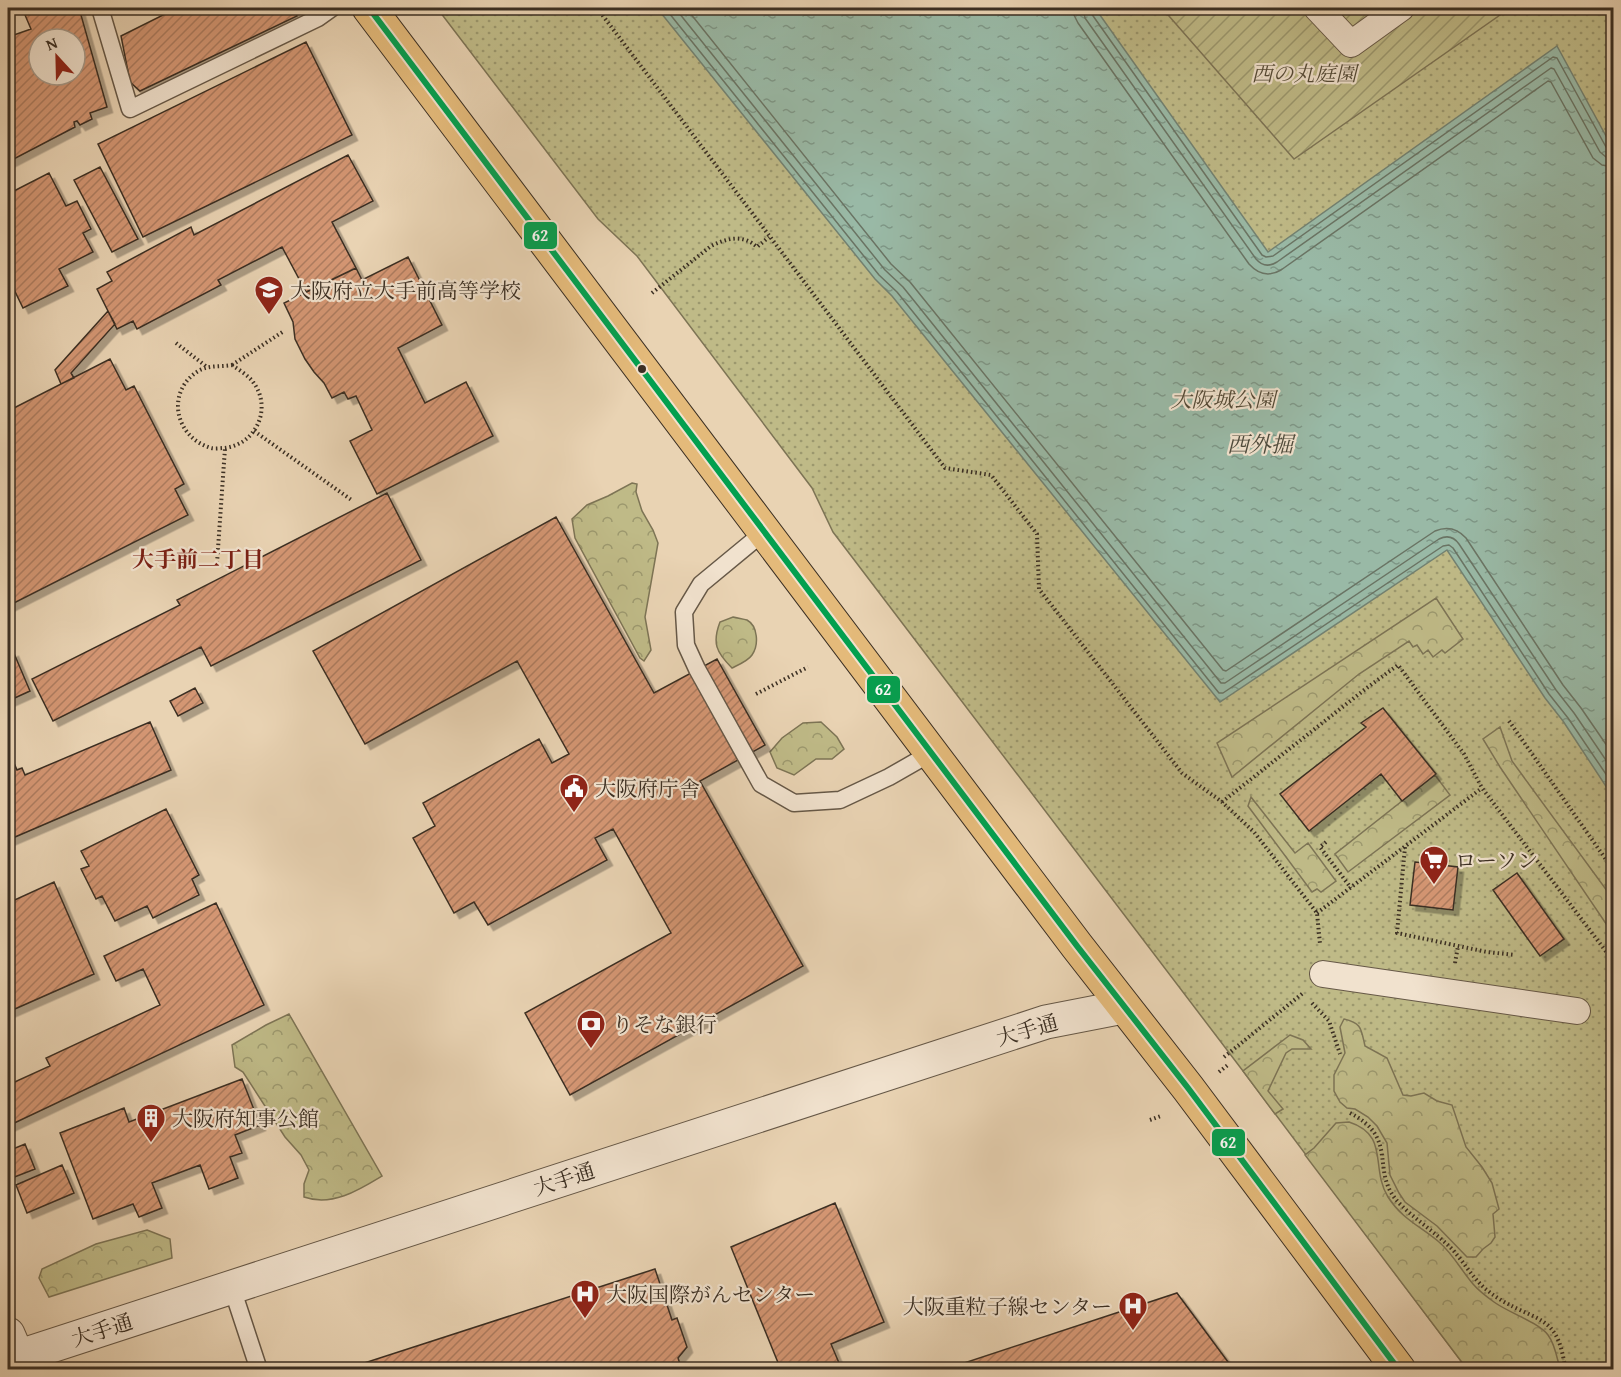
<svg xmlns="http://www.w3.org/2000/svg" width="1621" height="1377" viewBox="0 0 1621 1377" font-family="'Gentium Book Plus','Noto Serif JP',serif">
  <defs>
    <pattern id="grass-dots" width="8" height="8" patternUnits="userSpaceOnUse" patternTransform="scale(1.5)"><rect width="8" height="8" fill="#bfba87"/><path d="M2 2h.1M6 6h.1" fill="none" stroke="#9c986e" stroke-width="1.8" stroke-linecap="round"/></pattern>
    <pattern id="forest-crowns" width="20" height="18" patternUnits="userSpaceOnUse" patternTransform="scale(1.5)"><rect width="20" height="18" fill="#bfba87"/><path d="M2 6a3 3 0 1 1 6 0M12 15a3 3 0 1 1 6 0" fill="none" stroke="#9c986e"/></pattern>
    <pattern id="garden-furrows" width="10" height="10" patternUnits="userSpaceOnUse" patternTransform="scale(1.5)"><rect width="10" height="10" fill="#bfba87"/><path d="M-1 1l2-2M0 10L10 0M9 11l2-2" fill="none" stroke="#9c986e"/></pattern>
    <pattern id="water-ripples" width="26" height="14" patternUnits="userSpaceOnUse" patternTransform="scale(1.5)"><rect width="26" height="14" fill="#99b9a6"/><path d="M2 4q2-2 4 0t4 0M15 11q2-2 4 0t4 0" fill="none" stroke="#7e9787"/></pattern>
    <pattern id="building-hatch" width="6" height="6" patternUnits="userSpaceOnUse" patternTransform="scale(1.5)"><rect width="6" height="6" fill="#d49673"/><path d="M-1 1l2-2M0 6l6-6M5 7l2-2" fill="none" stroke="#ad7b5e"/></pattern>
    <filter id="shadow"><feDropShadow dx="5.5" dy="5.5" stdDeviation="0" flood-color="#0004"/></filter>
  </defs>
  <rect width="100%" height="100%" fill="#e9d3b3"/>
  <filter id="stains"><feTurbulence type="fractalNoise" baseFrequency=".00333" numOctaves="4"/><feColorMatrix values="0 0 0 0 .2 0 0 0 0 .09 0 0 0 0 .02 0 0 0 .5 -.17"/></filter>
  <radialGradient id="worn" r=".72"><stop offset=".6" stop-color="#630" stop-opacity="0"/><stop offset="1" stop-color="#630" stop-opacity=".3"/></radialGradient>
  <!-- grass -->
  <path fill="url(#grass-dots)" stroke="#7d7455" stroke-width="1.5" d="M437,8h1176v1361h-146l-224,-298 -410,-539 -21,-44 -175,-232 -39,-37z"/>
  <!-- forest -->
  <path fill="url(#forest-crowns)" stroke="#7d7455" stroke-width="1.5" d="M632,483l5,1 -1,8 6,19 11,19 5,13 -13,74 6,33 -7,11 -4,-3 -65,-120 -3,-19 15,-14 21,-9z
    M1436,598l27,41 -18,14 -3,-3 -9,7 -5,-7 -5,4 -6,-9 -4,2 -4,-6 -50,33 -127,103 -15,-34z
    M733,617c4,1 10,2 14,3 11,6 12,25 5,35 -4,6 -14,10 -20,13 -16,-16 -20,-25 -12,-46z
    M821,722l16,15 7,12 -12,10h-16l-22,16 -17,-7 -7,-16 12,-14 21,-15z
    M1500,727l12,34 101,138v35l-113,-167 -17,-28z
    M1435,775l15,20 -102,77 -13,-18z
    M1251,797l44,56 13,-10 28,38 -15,11 -4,-3 -5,3 -64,-86z
    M289,1014l93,162c-23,14 -50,31 -78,21v-13l5,-14 -8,-15 -16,-18 -42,-65 -8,-5 -3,-22 34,-20z
    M1344,1019c18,4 17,10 21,27l22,12 16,37 8,1 13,-3 13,8 15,4 14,42 16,20 10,16 7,26 -6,5 2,23 -4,6 -8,6 -7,8h-9l-30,-31 -32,-24 -6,-9 -9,-18 -3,-32 -10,-17 -9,-9 -13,-8 -8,-1 -7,-6 -6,-11v-16l11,-22 -5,-26z
    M1290,1035l13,5 8,9h-19l-6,4 -18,38 15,18 -8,5 -32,-43z
    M1349,1122c41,13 21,46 39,75 14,22 32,29 51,45 14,12 22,28 34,42 6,7 14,13 21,18 15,11 44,20 54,33 7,9 9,23 12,34h-93l-162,-214 9,-7 22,-25z
    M147,1230l23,9 2,19 -123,39 -10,-19 3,-9 54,-25z"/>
  <!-- garden -->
  <path fill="url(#garden-furrows)" stroke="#7d7455" stroke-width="1.5" d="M1162,8h348l-216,151z"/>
  <!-- water -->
  <path fill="url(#water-ripples)" stroke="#738272" stroke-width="1.5" d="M657,8h438l173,244 289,-206 56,103v648l-50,-76 -18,-23 -98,-148 -227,152 -328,-406 -17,-17z"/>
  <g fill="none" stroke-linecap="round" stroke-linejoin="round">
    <!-- shore -->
    <path stroke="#6a7464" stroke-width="1.5" d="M665,8l214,267 18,17 322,401h4l220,-147 6,-1 4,3 96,146 19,24 46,68
      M675,8l210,262 18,17 318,396h4l214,-144c8,-4 15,-2 20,5l97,146 18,23 40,59
      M686,8l205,256 19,18 313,388 3,1 209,-140c12,-5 22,-3 31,7l97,147 18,23 33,48
      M1074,8v7l4,8 171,241c9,10 20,13 32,6l267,-189 3,1 42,76 9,7 12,2
      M1083,8l2,10 171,241c6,7 13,8 21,3l274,-194 3,1 46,83 6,5 8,1
      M1090,8l1,5 171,242 4,2 7,-1 280,-199 4,1 49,89 3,3 5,1"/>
  </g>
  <!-- building -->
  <path fill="url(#building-hatch)" stroke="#3b2f23" stroke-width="1.5" fill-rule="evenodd" filter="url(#shadow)" d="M41,8h38l28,99 -17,6 2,6 -12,6 -3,-4 -3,1 1,5 -67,35v-125l23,-8 -6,-14zM39,39h36v36h-36z
    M177,8h115l5,8 -157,75 -10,-9 -9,-46z
    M306,42l46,93 -209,102 -45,-93z
    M348,155l25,46 -41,21 24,46 -50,24 -24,-45 -64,33 3,5 -84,44 -4,-8 -16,8 -20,-40 15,-8 -5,-9 84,-45 3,8z
    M100,167l38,72 -26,13 -38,-72z
    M49,173l17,33 11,-5 14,28 -8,4 10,19 -34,17 9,17 -45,22 -15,-31v-83z
    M408,257l34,68 -44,23 27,55 41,-21 27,54 -116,58 -27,-53 22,-11 -16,-34 -8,3 -4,-7 -12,6 -8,-15 -10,-11 -9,-13 -10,-20 -2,-17 -9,-19 72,-35 6,12z
    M108,311l7,13 -44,49 3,5 -13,6 -6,-14z
    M110,359l16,31 8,-4 50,98 -9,5 13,26 -180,91v-195z
    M387,493l34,67 -210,106 -10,-19 -148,74 -21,-42 148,-74 -3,-5z
    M556,517l98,176 63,-34 48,86 -65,36 103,185 -233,129 -45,-82 146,-80 -58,-104 -18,9 12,22 -119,65 -14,-23 -20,11 -41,-75 22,-12 -12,-23 116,-64 13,24 17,-9 -52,-93 -152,83 -52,-93z
    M13,651l17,40 -22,10v-48z
    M195,688l8,15 -25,13 -8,-15z
    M1383,708l53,66 -34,27 -21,-27 -72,57 -29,-37 86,-67 -5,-4z
    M150,722l21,48 -163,70v-74l6,-3 3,7 5,-2 3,7z
    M166,809l33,66 -7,4 7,16 -46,23 -6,-12 -32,15 -13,-25 -6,3 -15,-30 8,-3 -8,-15z
    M1415,862l43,5 -5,43 -43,-5z
    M1517,873l47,66 -24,17 -47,-66z
    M54,882l40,92 -86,38v-109z
    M216,903l48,102 -256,121v-41l42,-19 -4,-8 114,-53 -17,-36 -27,12 -12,-25z
    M242,1079l18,46 -25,10 7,18 -12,4 8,21 -29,11 -9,-24 -48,18 10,25 -23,9 -6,-13 -40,15 -33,-86 64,-25 5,14z
    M25,1144l10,25 -23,9 -4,-12v-15z
    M62,1165l12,28 -47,20 -11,-28z
    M835,1203l49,119 -53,22 11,26h-61l-50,-123z
    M655,1269l17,51 5,-2 10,29 -9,11 4,12h-326l-1,-4z
    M1177,1293l57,77h-291z"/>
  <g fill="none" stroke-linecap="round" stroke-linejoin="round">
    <!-- service casing -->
    <g stroke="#665847" stroke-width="19">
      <path id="service" d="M100,8l30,101 188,-91 14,-10
        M764,532l-63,52 -17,28 2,33 11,24 64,115 33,19 46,-3 49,-23 42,-24
        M232,1288l27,82"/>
    </g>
    <!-- pedestrian casing -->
    <g stroke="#665847" stroke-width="28">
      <path id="pedestrian" d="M1317,8l34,36 50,-36
        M1323,974l254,37"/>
    </g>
    <!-- minor casing -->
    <g stroke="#665847" stroke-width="35">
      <path id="minor" d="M8,1334l10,23"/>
    </g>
    <!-- tertiary casing -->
    <g stroke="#665847" stroke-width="35">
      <path id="tertiary" d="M8,1360l1038,-338 77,-15"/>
    </g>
    <!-- primary casing -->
    <g stroke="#3b2f23" stroke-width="35">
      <path id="primary" d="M369,8l708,938 111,142 211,282"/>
    </g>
    <!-- path -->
    <path stroke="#3b2f23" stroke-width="4" stroke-dasharray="1.5 3" stroke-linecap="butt" d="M597,8l348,460 46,7 46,59 2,55 143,184 40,29 32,30 63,81 3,31
      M652,293l59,-47c16,-8 32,-12 46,1l12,-10
      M176,343l31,24
      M232,365c7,5 16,10 21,17 20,26 3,63 -29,66 -4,0 -9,1 -13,0 -37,-11 -46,-58 -11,-78 10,-5 21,-3 32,-5z
      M232,365l52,-34
      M254,431l99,70
      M217,563l8,-115
      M756,694l52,-27
      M1509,721l105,150
      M1222,802l146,-115 30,-22 66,89 18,34 132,174
      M1326,842l-6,5 31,41
      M1405,847l-8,86 90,19 28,3
      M1317,913l165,-125
      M1455,963l3,-17
      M1312,1003l17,18 11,33
      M1224,1057l79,-64
      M1219,1072l10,-8
      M1350,1113c51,26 18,59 50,91 16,16 36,29 52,45 12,13 21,30 35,41 7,6 15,11 23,15 14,8 34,13 43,26 8,10 10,26 13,39
      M1150,1120l11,-4"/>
    <!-- service -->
    <use href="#service" stroke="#f1e2ce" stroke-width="16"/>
    <!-- pedestrian -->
    <use href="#pedestrian" stroke="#f1e2ce" stroke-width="26"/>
    <!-- minor -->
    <use href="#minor" stroke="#f1e2ce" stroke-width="33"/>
    <!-- tertiary -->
    <use href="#tertiary" stroke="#f1e2ce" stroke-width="33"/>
    <!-- primary -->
    <use href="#primary" stroke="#e4ba7a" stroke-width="33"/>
    <!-- bus-1 casing -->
    <g stroke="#f1e2ce" stroke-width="10">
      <path id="bus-1" d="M369,8l708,938 111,142 211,282"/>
    </g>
    <!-- bus-1 -->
    <use href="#bus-1" stroke="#03a04f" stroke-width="6"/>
  </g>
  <!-- icons -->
  <defs>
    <g id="school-pin" transform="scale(1.5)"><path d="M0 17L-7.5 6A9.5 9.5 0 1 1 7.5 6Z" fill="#8f2418" stroke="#f1e2ce"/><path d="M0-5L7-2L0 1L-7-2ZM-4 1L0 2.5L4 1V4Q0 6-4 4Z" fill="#fff"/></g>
    <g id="civic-pin" transform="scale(1.5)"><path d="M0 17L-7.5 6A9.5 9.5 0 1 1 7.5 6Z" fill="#8f2418" stroke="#f1e2ce"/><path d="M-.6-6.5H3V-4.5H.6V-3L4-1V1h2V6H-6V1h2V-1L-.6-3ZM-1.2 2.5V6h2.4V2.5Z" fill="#fff"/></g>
    <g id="supermarket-pin" transform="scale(1.5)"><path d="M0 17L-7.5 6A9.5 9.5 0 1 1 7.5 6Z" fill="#8f2418" stroke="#f1e2ce"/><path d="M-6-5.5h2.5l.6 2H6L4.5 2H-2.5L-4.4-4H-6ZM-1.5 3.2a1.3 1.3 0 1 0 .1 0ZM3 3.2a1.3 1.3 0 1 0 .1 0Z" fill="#fff"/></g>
    <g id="bank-pin" transform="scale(1.5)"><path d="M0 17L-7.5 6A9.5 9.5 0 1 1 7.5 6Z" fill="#8f2418" stroke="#f1e2ce"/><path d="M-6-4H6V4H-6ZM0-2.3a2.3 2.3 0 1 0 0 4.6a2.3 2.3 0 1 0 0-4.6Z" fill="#fff"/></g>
    <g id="building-pin" transform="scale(1.5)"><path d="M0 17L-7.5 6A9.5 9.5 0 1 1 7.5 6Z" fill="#8f2418" stroke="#f1e2ce"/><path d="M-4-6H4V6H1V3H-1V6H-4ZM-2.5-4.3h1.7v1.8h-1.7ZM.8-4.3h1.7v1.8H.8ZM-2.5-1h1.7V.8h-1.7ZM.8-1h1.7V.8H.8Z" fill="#fff"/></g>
    <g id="hospital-pin" transform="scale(1.5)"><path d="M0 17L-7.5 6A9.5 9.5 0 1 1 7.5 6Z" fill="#8f2418" stroke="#f1e2ce"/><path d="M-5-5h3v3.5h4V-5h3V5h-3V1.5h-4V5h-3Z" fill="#fff"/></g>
  </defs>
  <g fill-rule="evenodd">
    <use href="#school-pin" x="269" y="290"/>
    <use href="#civic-pin" x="574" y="788"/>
    <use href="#supermarket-pin" x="1434" y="860"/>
    <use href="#bank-pin" x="591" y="1024"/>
    <use href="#building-pin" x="151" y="1118"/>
    <use href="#hospital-pin" x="585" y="1294"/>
    <use href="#hospital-pin" x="1133" y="1306"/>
  </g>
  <!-- markers -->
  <circle fill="#3b2f23" stroke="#f1e2ce" stroke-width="2" cx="642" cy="369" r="5"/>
  <g text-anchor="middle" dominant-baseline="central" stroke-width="4.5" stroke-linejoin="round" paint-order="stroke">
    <!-- park labels -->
    <g font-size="21" font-style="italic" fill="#554b37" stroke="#f1e2ce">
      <text x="1304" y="73">西の丸庭園</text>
      <text x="1223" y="399">大阪城公園</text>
    </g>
    <!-- poi labels -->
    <g font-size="21" fill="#3b2f23" stroke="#f1e2ce" text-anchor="start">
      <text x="290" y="290">大阪府立大手前高等学校</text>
      <text x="595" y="788">大阪府庁舎</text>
      <text x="1455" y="860">ローソン</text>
      <text x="612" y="1024">りそな銀行</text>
      <text x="172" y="1118">大阪府知事公館</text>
      <text x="606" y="1294">大阪国際がんセンター</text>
      <text x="1112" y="1306" text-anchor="end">大阪重粒子線センター</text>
    </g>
    <!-- street labels -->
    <g font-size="21" fill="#3b2f23" stroke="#f1e2ce">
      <text transform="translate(1027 1030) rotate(-16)">大手通</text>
      <text transform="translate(564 1179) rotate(-18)">大手通</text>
      <text transform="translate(102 1330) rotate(-18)">大手通</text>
    </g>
    <!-- water labels -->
    <g font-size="22" font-style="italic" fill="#4e4b3d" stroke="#f1e2ce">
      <text x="1260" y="444">西外掘</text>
    </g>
    <!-- neighbourhood labels -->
    <g font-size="22" font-weight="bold" fill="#7a1f14" stroke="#f1e2ce">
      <text x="198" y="559">大手前二丁目</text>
    </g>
  </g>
  <g stroke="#f1e2ce" stroke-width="2">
    <rect x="523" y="221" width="35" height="29" rx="6" fill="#03a04f"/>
    <rect x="866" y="675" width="35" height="29" rx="6" fill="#03a04f"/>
    <rect x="1211" y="1128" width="35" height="29" rx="6" fill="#03a04f"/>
  </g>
  <g font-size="16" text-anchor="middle" font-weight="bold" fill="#fff">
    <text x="540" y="241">62</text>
    <text x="883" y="695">62</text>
    <text x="1228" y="1148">62</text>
  </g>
  <!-- margin -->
  <rect width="1621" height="1377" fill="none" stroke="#e9d3b3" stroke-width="30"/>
  <rect x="9" y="9" width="1603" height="1359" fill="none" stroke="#3b2f23" stroke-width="3"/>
  <rect x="15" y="15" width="1591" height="1347" fill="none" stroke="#3b2f23" stroke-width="1.5"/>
  <!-- north arrow -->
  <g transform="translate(57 57) rotate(338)"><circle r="28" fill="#f1e2ce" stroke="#a89a8a" stroke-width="1.5"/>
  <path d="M0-4.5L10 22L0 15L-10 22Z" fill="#8f2418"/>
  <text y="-9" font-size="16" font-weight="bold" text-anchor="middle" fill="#3b2f23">N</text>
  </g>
  <rect width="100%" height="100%" filter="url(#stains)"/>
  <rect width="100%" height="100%" fill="url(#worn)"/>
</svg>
